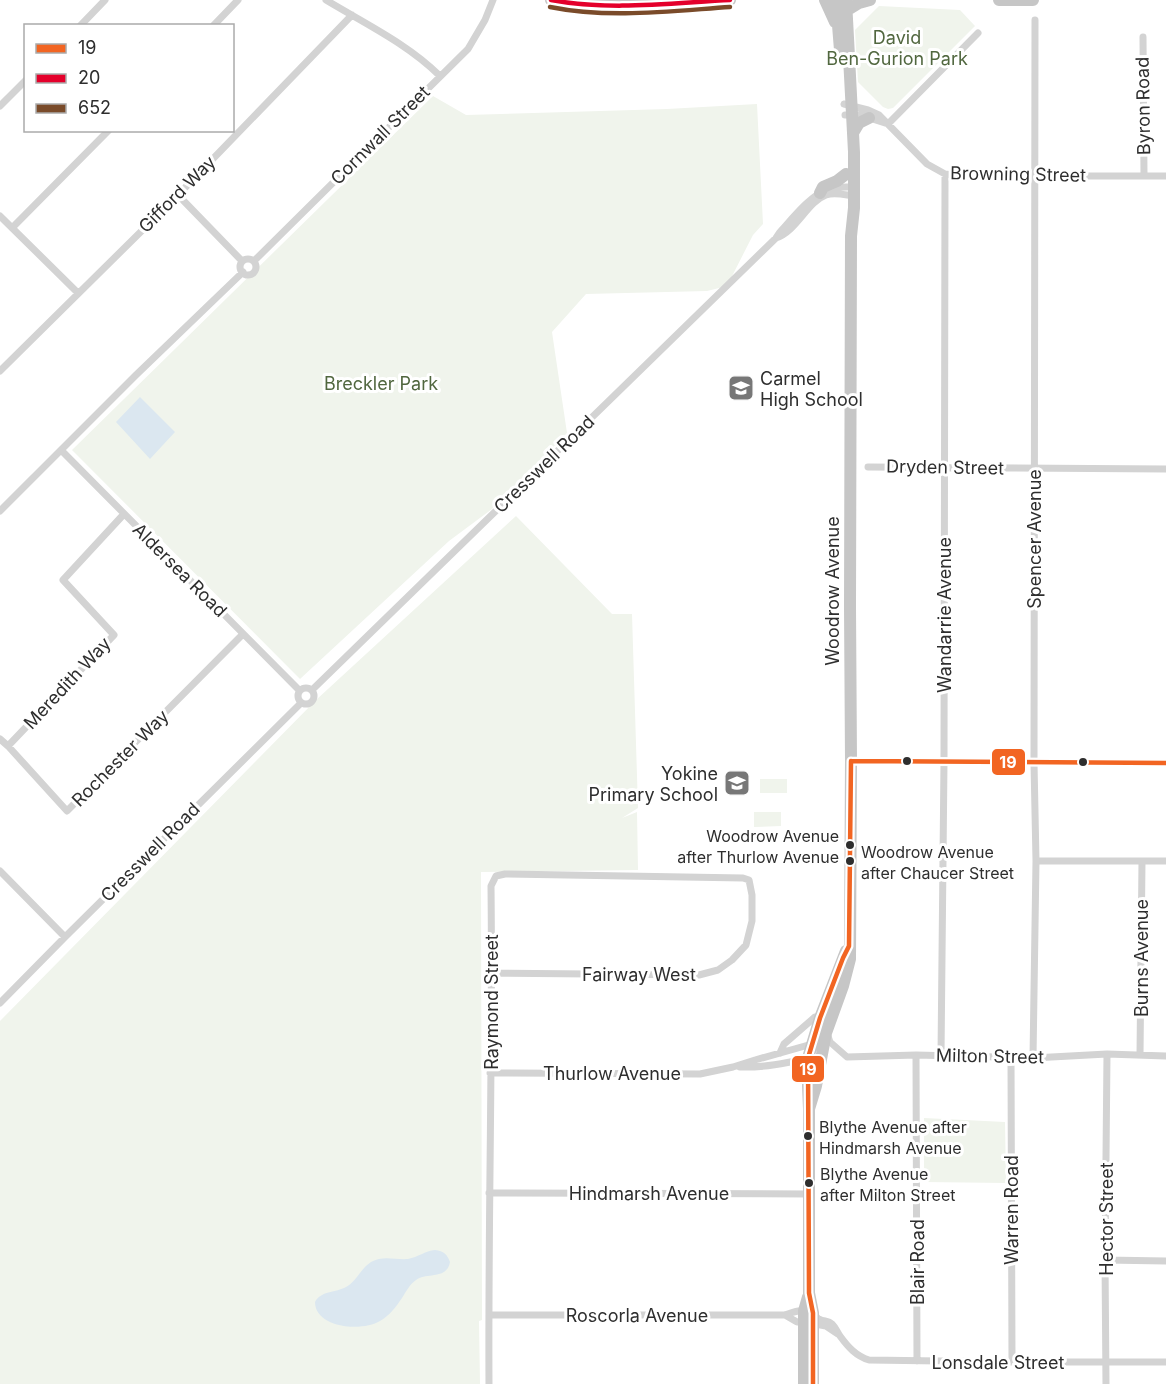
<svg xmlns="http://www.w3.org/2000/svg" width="1166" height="1384" viewBox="0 0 1166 1384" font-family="Inter,sans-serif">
  <rect width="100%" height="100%" fill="#fff"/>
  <!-- green -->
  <path fill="#f0f4ec" d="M879,6l81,4 15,16 -82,82 -5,1 -5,-2 -25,-25 -3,-52z
    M433,96l33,19 201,-6 90,-5 6,120 -10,11 -26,51 -20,5 -121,3 -34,38 15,101 -75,76 -43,32 -149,138 -228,-229z
    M516,516l96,98h20l6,194 -16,10 15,-6 1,58 -157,2 1,448 -3,1 1,63h-480v-363l316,-321z
    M760,779h27v14h-27z
    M754,812h27v14l-27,1z
    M924,1118l81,4 1,61 -82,-1z"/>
  <!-- water -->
  <path fill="#dbe7f0" d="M140,397l35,35 -25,27 -34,-37z
    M435,1250c9,1 12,4 15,12 -3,18 -23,10 -34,18 -7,5 -10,12 -14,18 -6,9 -13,18 -22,23 -18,11 -65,7 -65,-19 6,-11 18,-9 29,-14 12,-5 16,-19 27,-26 12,-7 24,-2 37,-3 10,-2 17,-8 27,-9z"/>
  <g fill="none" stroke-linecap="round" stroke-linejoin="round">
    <!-- minor -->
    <path stroke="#d3d3d3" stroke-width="7" d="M326,0c38,23 82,44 114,76
      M80,26l25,-26
      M213,26l25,-26
      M1143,37l1,138
      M844,104l24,6 11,5 48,49 18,10 17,2h204
      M0,106l26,-26
      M845,115h15l25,8
      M888,124l90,-91
      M178,195l64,66
      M0,216l78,77
      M12,228l97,-98
      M776,238c21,-7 31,-36 50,-43 9,-3 19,0 28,1
      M240 267a8 8 0 1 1 16 0a8 8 0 1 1-16 0Z
      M254,261l214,-212 17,-29 8,-20
      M0,371l178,-176 174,-180
      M61,450l238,240
      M868,467l298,2
      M0,511l136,-136 107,-103
      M298 696a8 8 0 1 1 16 0a8 8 0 1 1-16 0Z
      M312,690l464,-452 4,-6c11,-12 31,-37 46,-42 8,-4 19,-3 28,-3
      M0,739l8,7 59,65 176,-177
      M8,746l106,-111 -51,-55 61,-66
      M851,761l315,2
      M1036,861h130
      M0,871l65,66
      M0,1003l65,-66 236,-234
      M828,1036l2,6 17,15 69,-2 117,3 74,-4 59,2
      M780,1053l4,-9 31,-27 5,1
      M916,1055l1,306
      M941,1055l3,-293 1,-588
      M1140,1055l2,-194
      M1011,1058l1,304
      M1033,1058l3,-197 -2,-98 1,-743
      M740,1067c23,1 46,-4 69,-9
      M490,1073l210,1 33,-7 22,-7 57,-16
      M489,1193l320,1
      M1105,1260l61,1
      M489,1315h296c8,-3 19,-7 27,-2 3,1 4,5 7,6 5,3 9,1 13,5 4,4 5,8 8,12 8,11 16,20 29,24l143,2h154
      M785,1315l12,7h7l22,4 12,8
      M489,1384c-1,-166 4,-332 2,-498l5,-10 9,-2 238,4 6,2 3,15v26l-6,24 -14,15 -14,10 -19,5 -207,-2
      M1106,1384l-1,-124 2,-206"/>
    <!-- primary -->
    <path stroke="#c6c6c6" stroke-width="12" d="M551,0l21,4 46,2 112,-6
      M825,0l10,22
      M836,0l4,50
      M999,0h34
      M846,11l13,-8 11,-3
      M853,133l6,-10 10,-5
      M820,193l3,-6 14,-6 9,-7
      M809,1109l7,-23 10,-53 17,-47 7,-27 1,-198 -1,-154 1,-371 3,-28v-56l-8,-152
      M804,1384v-73l4,-14
      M813,1384v-71l-4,-20v-184l-1,-23v-28l12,-40 26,-67"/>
    <!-- bus-1 casing -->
    <g stroke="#fff" stroke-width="9">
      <path id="bus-1" d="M851,761l315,2
        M813,1384v-71l-4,-20 -1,-235 12,-40 23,-60 6,-12 2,-185"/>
    </g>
    <!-- bus-2 casing -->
    <g stroke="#fff" stroke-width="9">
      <path id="bus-2" d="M551,0c59,11 120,3 179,0"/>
    </g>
    <!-- bus-3 casing -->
    <g stroke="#fff" stroke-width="9">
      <path id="bus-3" d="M550,7c59,12 121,4 180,0"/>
    </g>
    <!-- bus-1 -->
    <use href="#bus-1" stroke="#f26522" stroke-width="4.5"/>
    <!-- bus-2 -->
    <use href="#bus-2" stroke="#e4002b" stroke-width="4.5"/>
    <!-- bus-3 -->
    <use href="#bus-3" stroke="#7a4b2a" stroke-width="4.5"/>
  </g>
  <!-- icons -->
  <defs>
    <g id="school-square" transform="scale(1.35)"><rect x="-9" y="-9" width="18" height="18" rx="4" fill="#777" stroke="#fff"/><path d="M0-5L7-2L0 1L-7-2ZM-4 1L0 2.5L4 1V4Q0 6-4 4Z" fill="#fff"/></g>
  </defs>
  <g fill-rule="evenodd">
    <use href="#school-square" x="741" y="388"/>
    <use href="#school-square" x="737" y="783"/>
  </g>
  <!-- markers -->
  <g fill="#2e2e2e" stroke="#fff" stroke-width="2">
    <circle cx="907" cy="761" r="5"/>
    <circle cx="1083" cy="762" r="5"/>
    <circle cx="850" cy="845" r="5"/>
    <circle cx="850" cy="861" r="5"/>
    <circle cx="808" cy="1136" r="5"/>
    <circle cx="809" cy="1183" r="5"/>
  </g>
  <g text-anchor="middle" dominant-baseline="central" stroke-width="6" stroke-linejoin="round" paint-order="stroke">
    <!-- bus labels -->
    <g font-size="16" fill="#2e2e2e" stroke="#fff" text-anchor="start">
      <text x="839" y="836" text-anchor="end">Woodrow Avenue<tspan x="839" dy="21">after Thurlow Avenue</tspan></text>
      <text x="861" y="852">Woodrow Avenue<tspan x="861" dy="21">after Chaucer Street</tspan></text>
      <text x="819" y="1127">Blythe Avenue after<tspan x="819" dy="21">Hindmarsh Avenue</tspan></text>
      <text x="820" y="1174">Blythe Avenue<tspan x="820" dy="21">after Milton Street</tspan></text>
    </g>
    <!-- park labels -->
    <g font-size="18" fill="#51673f" stroke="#fff">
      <text x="897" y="37">David<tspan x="897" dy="21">Ben-Gurion Park</tspan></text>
      <text x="381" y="383">Breckler Park</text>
    </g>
    <!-- street labels -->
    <g font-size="18" fill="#2e2e2e" stroke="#fff">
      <text transform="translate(1143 106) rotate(-91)">Byron Road</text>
      <text transform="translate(380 135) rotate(-45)">Cornwall Street</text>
      <text transform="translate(1018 174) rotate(1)">Browning Street</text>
      <text transform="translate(177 194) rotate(-45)">Gifford Way</text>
      <text transform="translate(544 464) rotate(-44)">Cresswell Road</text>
      <text transform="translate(945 467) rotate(1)">Dryden Street</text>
      <text transform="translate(1034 539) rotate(-90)">Spencer Avenue</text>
      <text transform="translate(180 570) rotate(45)">Aldersea Road</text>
      <text transform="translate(832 591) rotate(-90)">Woodrow Avenue</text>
      <text transform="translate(944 615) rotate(-90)">Wandarrie Avenue</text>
      <text transform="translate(67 683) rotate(-47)">Meredith Way</text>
      <text transform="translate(120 758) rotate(-45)">Rochester Way</text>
      <text transform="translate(150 852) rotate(-45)">Cresswell Road</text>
      <text transform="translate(1141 958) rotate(-90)">Burns Avenue</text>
      <text x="639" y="974">Fairway West</text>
      <text transform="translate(491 1002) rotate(-90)">Raymond Street</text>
      <text transform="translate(990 1056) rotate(1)">Milton Street</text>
      <text x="612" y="1073">Thurlow Avenue</text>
      <text x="649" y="1193">Hindmarsh Avenue</text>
      <text transform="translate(1011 1210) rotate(-90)">Warren Road</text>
      <text transform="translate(1106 1219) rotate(-90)">Hector Street</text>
      <text transform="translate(917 1262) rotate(-90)">Blair Road</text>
      <text x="637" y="1315">Roscorla Avenue</text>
      <text x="998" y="1362">Lonsdale Street</text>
    </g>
    <!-- poi labels -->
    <g font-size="18" fill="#2e2e2e" stroke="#fff" text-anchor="start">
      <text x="760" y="378">Carmel<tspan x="760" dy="21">High School</tspan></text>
      <text x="718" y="773" text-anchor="end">Yokine<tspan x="718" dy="21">Primary School</tspan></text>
    </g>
  </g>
  <g stroke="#fff" stroke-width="2">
    <rect x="991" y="748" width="35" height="28" rx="6" fill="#f26522"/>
    <rect x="791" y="1055" width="34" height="28" rx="6" fill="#f26522"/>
  </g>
  <g font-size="16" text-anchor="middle" font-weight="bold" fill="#fff">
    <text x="1008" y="768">19</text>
    <text x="808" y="1075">19</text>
  </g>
  <!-- legend -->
  <rect x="24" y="24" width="210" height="108" fill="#ffffff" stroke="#ababab" stroke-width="1.5"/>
  <rect x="36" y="44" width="30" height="9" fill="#f26522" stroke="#ababab" stroke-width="1.5"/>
  <text x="78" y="54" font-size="18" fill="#2e2e2e">19</text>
  <rect x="36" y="74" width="30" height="9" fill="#e4002b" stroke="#ababab" stroke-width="1.5"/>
  <text x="78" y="84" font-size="18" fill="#2e2e2e">20</text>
  <rect x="36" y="104" width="30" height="9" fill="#7a4b2a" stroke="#ababab" stroke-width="1.5"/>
  <text x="78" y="114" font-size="18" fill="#2e2e2e">652</text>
</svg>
